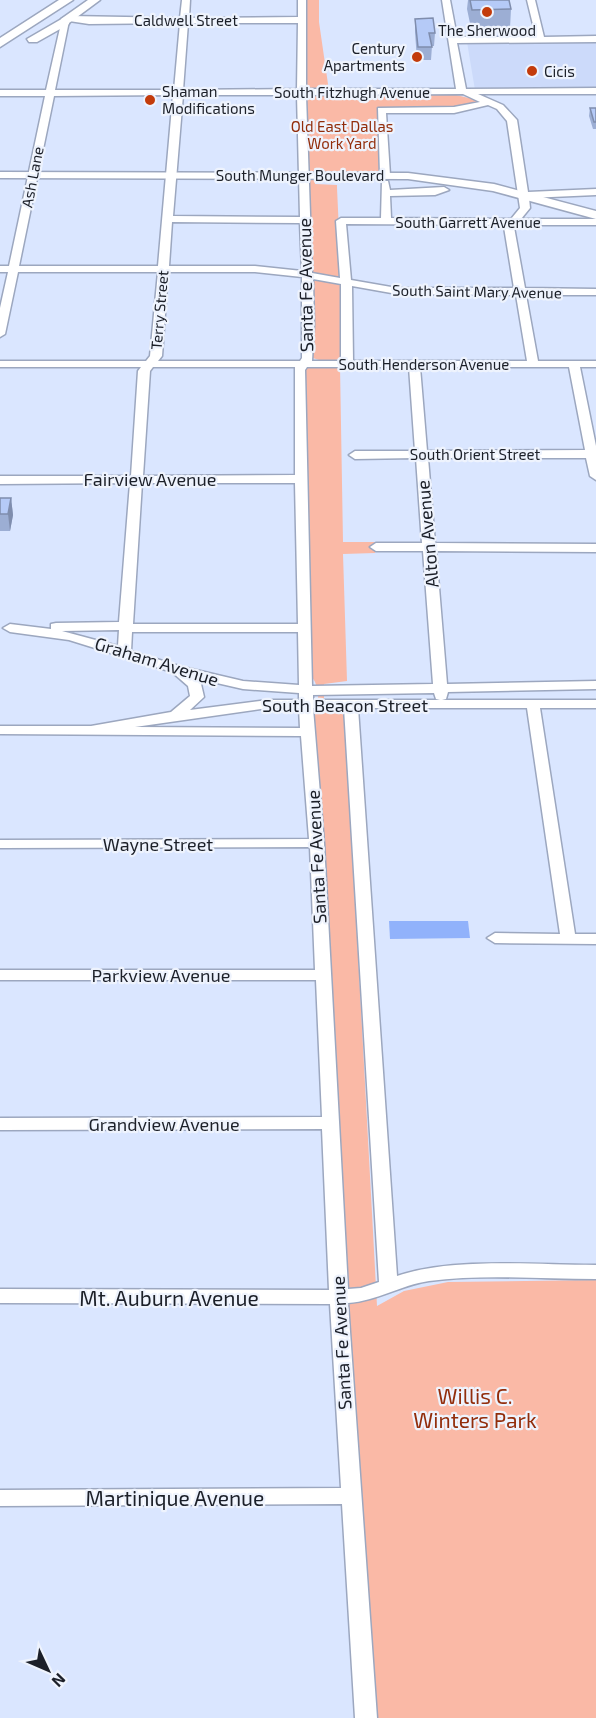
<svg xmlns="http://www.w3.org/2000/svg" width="596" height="1718" viewBox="0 0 596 1718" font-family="'Exo 2',sans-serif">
  <rect width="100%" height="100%" fill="#dae6ff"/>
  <!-- built -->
  <path fill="#ccdafa" d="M467,42h129v47l-121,1z"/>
  <!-- green -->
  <path fill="#fab9a6" d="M305,0h14v22l10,69 123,3 29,7 -30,8h-74l2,62 -64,2v11l22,1v3l4,87 -5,2 9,9 -5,12v61l-10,2 1,5h9l3,176h34l-2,11 -32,1 4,127 -23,3v25h17l4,4 32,593 27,-15 44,-9 148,-2v438h-220l-28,-404 1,-27 -36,-571c6,-12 8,-27 -1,-39l-8,-308 15,-4v-5l-6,-2 -2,-76 6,-3 -5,-6 -7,-177 3,-1 -3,-6z"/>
  <!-- water -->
  <path fill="#91b2fb" d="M389,921h79l2,17 -80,1z"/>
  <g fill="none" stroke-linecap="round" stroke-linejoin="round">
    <!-- minor casing -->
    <g stroke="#9ca7bf" stroke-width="3">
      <path id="minor" d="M182,0h8l-1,18 109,-1v-17h8v89h150l-14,-89h8l7,37h79l-9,-37h8l9,37 52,-1v6l-139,1 9,46 130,-1v6h-118l25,11 14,15 11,72 68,-3v6l-67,3 1,10 -9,11h75v6h-80l-2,2 11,61 71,1v6h-70l12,66h58v6h-16l16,79v34l-6,-4 -4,-18h-158l7,85 161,1v8l-160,-1 11,133 149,-3v8l-148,3 -2,7 -4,1h154v8h-56l35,226h21v10l-101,-1 -8,-5 8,-5 65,1 -33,-226h-169l39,568c56,-19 138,-11 199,-11v14c-55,0 -113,-5 -167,2 -28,4 -52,20 -81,22l29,415h-22l-13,-214 -342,2v-16l341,-2 -11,-184 -330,-1v-14l329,1 -7,-161 -322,1v-12l322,-1 -6,-137h-316v-10h315l-5,-123 -310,1v-8l309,-1 -8,-103 -301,-2v-8h91l80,-14 19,-16 -2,-10 -16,-14 -103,-32 -59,-8 -7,-4 7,-4 41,5v-5l5,-1 63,-1 11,-139 -130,1v-8h131l7,-105 3,-4h-141v-6h146l4,-5 8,-84h-140l-13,62 -5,3v-29l8,-36h-8v-6h9l36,-170h-45v-6h46l16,-71 8,-3 110,2zM69,21l20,3 91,-1 -6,67h-119zM188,23h110l-1,66 -114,1zM463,94l17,8 -26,5 -76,1 2,67 5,3 5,-3 -4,-62h68l34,-8 9,4 10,12 13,87 -9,11 -120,-1 -1,-22 45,-1 14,-5 -5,-3 -54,3 -2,-9h-6l-1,37h-40l-5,3 4,57 -28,-5 -6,-178zM173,95l-15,171h-139l35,-170zM183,95h114l3,122 -127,-1zM172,222l128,1 2,48 -47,-5h-86zM346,224l160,1 -2,2 10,61h-117l-46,-8zM168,272h87l47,5v81l-2,3h-142l4,-5zM313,279l28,5v77h-29l2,-36zM352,286l45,8 119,1 11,66h-174zM153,367h142v108l-152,1 7,-105zM307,367h102l6,84h-60l-6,4 6,4 61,-1 6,85h-46l-6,4 6,4h47l10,133 -121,2 -7,-316zM420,367h149l16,83 -158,1zM142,483h153l3,141h-165zM119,630l-1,16 -56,-15zM132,632h166l1,53 -56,-4 -64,-15 -48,-15zM195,678l48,11 56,4v7h-31l-78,10 14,-13 -3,-13zM434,693l2,6 4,1h-127v-5zM268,708h31l1,20 -165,-1zM313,708h31l35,574 -18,6 -13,1 -24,-446z"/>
    </g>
    <!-- major casing -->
    <g stroke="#9ca7bf" stroke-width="3">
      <path id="major" d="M88,0h12l-31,23h-8v-4z
        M0,172l408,1 86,11 102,27v8l-103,-28 -85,-12 -408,-1z"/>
    </g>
    <!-- highway casing -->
    <g stroke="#9ca7bf" stroke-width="3">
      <path id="highway" d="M59,0h14l-73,47v-9z
        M65,17l4,1v6l-32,18h-8l-2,-3z"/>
    </g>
    <!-- minor -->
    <use href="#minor" fill="#fff" fill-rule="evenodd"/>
    <!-- major -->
    <use href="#major" fill="#fff" fill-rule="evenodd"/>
    <!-- highway -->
    <use href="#highway" fill="#fff" fill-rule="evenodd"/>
  </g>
  <!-- wall -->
  <path fill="#9caed4" d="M468,0h41l2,9 -1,19h-39l-4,-19z
    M415,19l20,14 -1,13h-2l-1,14h-14l-2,-28z
    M590,108h6v21h-3l-4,-13z
    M0,498h11l2,17 -3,16h-10z"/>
  <!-- shaded-wall -->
  <path fill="#7f8dad" d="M11,498l2,17 -3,16 -2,-17z"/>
  <!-- building -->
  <path fill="#b5caf7" stroke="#7f8dad" stroke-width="1.5" d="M470,0h39l2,9 -39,1z
    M433,18l2,15h-6l3,14h-14l-3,-28z
    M590,108h6v14h-2z
    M0,498h11l-3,16h-8z"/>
  <!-- markers -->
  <g fill="#c33b0b" stroke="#eef3fd" stroke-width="2">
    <circle cx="487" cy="12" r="6"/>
    <circle cx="417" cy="57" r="6"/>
    <circle cx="532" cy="71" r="6"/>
    <circle cx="150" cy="100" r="6"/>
  </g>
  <g text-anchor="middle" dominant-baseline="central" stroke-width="4.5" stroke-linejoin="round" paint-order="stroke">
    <!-- far-street labels -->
    <g font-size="15" fill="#1c2029" stroke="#eef3fd">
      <text x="186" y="20">Caldwell Street</text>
      <text x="352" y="92">South Fitzhugh Avenue</text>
      <text x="300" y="175">South Munger Boulevard</text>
      <text transform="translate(32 177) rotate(-79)">Ash Lane</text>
      <text x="468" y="222">South Garrett Avenue</text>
      <text transform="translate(477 291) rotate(1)">South Saint Mary Avenue</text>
      <text transform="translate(159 310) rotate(-85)">Terry Street</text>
      <text x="424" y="364">South Henderson Avenue</text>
      <text x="475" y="454">South Orient Street</text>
    </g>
    <!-- far-poi labels -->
    <g font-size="15" fill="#1c2029" stroke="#eef3fd" text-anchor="start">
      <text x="487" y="30" text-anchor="middle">The Sherwood</text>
      <text x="405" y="48" text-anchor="end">Century<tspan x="405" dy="17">Apartments</tspan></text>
      <text x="544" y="71">Cicis</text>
      <text x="162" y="91">Shaman<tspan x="162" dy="17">Modifications</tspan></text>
    </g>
    <!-- far-park labels -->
    <g font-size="15" fill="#922d0b" stroke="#eef3fd">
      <text x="342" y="126">Old East Dallas<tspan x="342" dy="17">Work Yard</tspan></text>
    </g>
    <!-- street labels -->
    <g font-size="18" fill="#1c2029" stroke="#eef3fd">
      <text transform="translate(305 285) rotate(-91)">Santa Fe Avenue</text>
      <text x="150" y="479">Fairview Avenue</text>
      <text transform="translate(427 534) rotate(-95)">Alton Avenue</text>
      <text transform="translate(157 661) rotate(17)">Graham Avenue</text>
      <text x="345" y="705">South Beacon Street</text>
      <text x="158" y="844">Wayne Street</text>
      <text transform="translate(316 857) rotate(-93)">Santa Fe Avenue</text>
      <text x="161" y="975">Parkview Avenue</text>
      <text x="164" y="1124">Grandview Avenue</text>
      <text transform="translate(341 1343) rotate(-93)">Santa Fe Avenue</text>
    </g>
    <!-- near-street labels -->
    <g font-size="21" fill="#1c2029" stroke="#eef3fd">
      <text x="169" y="1297">Mt. Auburn Avenue</text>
      <text x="175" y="1497">Martinique Avenue</text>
    </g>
    <!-- near-park labels -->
    <g font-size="21" fill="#922d0b" stroke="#eef3fd">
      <text x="475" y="1395">Willis C.<tspan x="475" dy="24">Winters Park</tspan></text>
    </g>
  </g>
  <!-- north arrow -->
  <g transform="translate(48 1670) rotate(134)" stroke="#eef3fd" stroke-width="4.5" paint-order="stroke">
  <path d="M0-4.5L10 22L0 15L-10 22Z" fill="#1c2029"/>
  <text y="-9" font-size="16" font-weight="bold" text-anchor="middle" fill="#1c2029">N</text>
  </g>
</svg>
